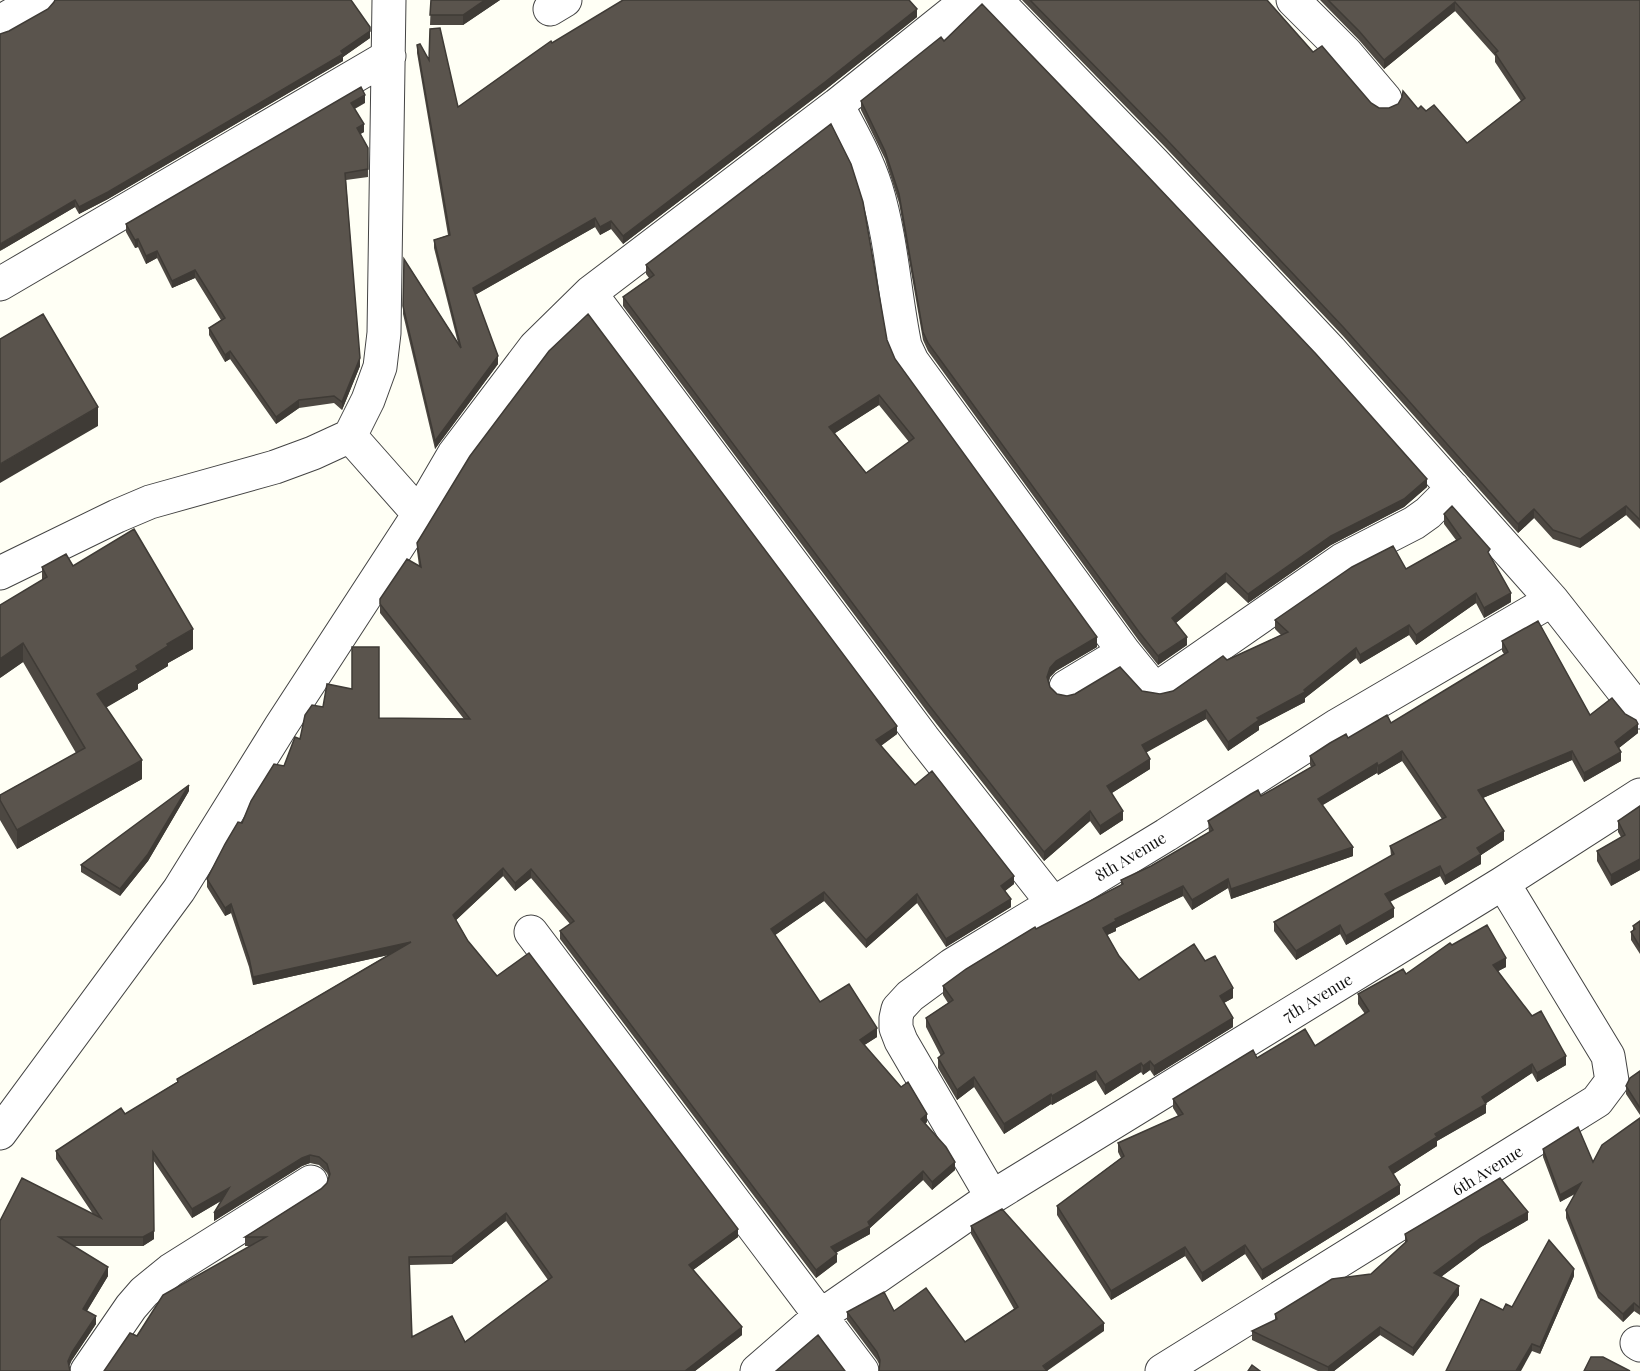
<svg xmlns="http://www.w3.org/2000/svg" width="1640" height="1371" viewBox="0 0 1640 1371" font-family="'Playfair Display',serif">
  <rect width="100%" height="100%" fill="#fffff5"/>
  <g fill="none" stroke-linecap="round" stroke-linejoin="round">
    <!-- minor casing -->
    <g stroke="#444" stroke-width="35">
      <path id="minor" d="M996,0l157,162 177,188 222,250 88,112
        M1293,0l53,53 39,46
        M550,9l15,-9
        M0,22l38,-22
        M837,105c14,26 30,54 39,83 16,52 18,105 29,158l7,15 212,291
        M0,284l389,-228
        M590,293l333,445 129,164
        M350,436l69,78
        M0,573l117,-57 33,-14 125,-35 38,-14 37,-17 18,-36 12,-33 4,-34 5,-333
        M1066,687l58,-35 26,32 12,1 180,-125 72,-37 14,-10 25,-25
        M531,932l331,439
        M0,1133l179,-243 102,-164 138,-212 35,-60 81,-107 55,-54 247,-188 131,-105
        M992,1197l-91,-156 -5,-13v-10l2,-9 12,-13 42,-31 214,-130 172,-110 214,-125
        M1637,1343l3,2
        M87,1371l44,-64 13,-15 27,-22 140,-88
        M757,1371l62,-54 173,-120 511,-314 137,-88
        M1162,1371l435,-270 15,-20 -4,-25 -105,-173"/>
    </g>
    <!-- minor -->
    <use href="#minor" stroke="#fff" stroke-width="33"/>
  </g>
  <!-- wall -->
  <path fill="#4d4842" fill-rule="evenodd" d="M431,0h69l-37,25h-33z
    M1022,0h245l46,52 58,51 8,5 39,1 8,2 41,32 54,-42 -26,-39v-6l-40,-45 -71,58 -25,-29 -39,-40h320v529l-14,-14 -46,33 -27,-9 -19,-21 -16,15 -174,-196 -177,-188z
    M351,1l19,26v11l-27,19v4l-235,138 -29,15 -4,-7 -75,44z
    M910,1l7,16 -92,73 -202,154 -12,-15 -11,6 -5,-8 -120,68 23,69 -63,85 -32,-135 1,-55 54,84 -24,-95v-8l14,-5 -31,-182v-8l41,62 94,-64z
    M944,41l483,446 -23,20 -73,38 -83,58 -22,-21 -50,41 11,22 -29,20 -19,-24 -211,-290 -5,-11 -24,-137 -14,-44 -24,-49v-9z
    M365,103l-11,6 10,23 -4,2 8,14v29l-22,3 14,186 -18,44 -8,-7 -35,5 -23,16 -46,-65 -5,3 -16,-27v-7l12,-8 -26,-42 -23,10 -15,-30 -11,6 -8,-17 -3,1 -9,-16v-8z
    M646,265l241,75 8,19 202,288 -41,24 -6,6 -1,5 1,5 7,7 10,2 75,-5 18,3 13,-3 54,-31 54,-25 -6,-6v-9l131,-51 50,-29 -12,-16v-10l46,43 21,45 -27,16 -8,-15 -60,42 -7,-10 -49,29 -4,-6 -51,40v4l-46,24v4l-31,21 -22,-32 -60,33 4,17 -38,24 11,27 -23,15 -10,-14 -46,40 -116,-148 -305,-407v-9l26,-19 -3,-4zM879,405l30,37 -43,31 -31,-40z
    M417,543l480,191 -16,12 34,39 99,99 -9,7 6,16 -65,40 -29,-44 -51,45 -42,-47 -49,34 45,67 57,35 -13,8 63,77 -2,2 30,46 -23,20 -9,-10 -53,48v6l-34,19 1,9 -21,16 -256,-339v-8l10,-7 -39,-46 -16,13 -12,-15 -47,44 12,21 29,35 241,261 -45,33 49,65 -47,36h-591l33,-35 114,-90h-6v-9l76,-48 6,-6 2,-5 -2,-5 -8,-8 -9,-2 -8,3 -88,55 7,-20 -29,17 -39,-58 1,79 -11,7h-70l35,30 -21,35 9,13 -24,36 -72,-139 93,-7 -37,-55v-8l69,-37 52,-32v-3l211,-124 -135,30 -4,-18 -18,-54 -6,3 -18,-29v-8l35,-56 42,-57 16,-27 79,-21 85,1 -84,-106v-14l39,-33 -2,-15zM506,1221l42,59 -83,62 -53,-5 -3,-72 43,-1z
    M73,566l120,83 -25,14v3l-30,18v5l-32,18 36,72 -125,70 -17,-29v-25l76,-42 -53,-91 -23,16 42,-98v-13z
    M1502,641l88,74 48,18 -19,15 2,13 -37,21 -12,-22 -89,38 21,42 -23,15v9l-36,21 -5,-9 -50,26 4,15 -48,28 -6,-11 -44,26 -22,-29v-9l117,-66 -1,-10 52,-27 -40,-58 -24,14 -1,-2 -55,32 31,51 -122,43 -3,-11 -36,22 -9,-14 -67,32v3l-9,4 12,21 20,24 66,-19 28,37 -9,5 9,24 -79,49 -4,-6 -7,5 -2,-3 -36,23 -9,-15 -44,25 -1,-1 -47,30 -30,-47 -17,13 -19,-32v-10l3,-2 -15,-29v-9l22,-15 -5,-8v-9l93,-57 85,-44v-5l30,-14 58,-34 -1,-11 53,-25 50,-29 -1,-2v-9l38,-18 43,-15 113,-69 -2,-3z
    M189,791l-41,70 -28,35 -39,-24v-7z
    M1640,806v64l-29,16 -14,-25v-10l24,-14 -3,-5v-11z
    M1640,921v33l-9,-14v-8l2,-1v-5z
    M1452,945l54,22 -8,4 68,94 -29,17 -5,-9 -46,30v10l-49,28v5l-44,28 7,20 -138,86 -17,-26 -43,28 -17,-26 -74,44 -54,-85v-9l64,-48 -3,-6v-9l60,-27 -5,-8v-9l84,-41 58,-12 50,-32 -7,-10v-10l48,-20z
    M1640,1071v44l-14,-21v-8z
    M1640,1118v197l-6,-4 -11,11 -25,-24 -32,-80v-8l9,-16 -15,8 -17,-45v-8l50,13z
    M1528,1220l-47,27 -40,30 18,18 -46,61 -33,-21 -46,36h-16l-66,-31v-9l23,-11v-6l96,-40 34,-31v-9z
    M971,1226l133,105 -224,35 -3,-6 -30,-40v-8l47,-1 71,31 49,-33 -43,-75z
    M1574,1276l-34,78 -8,-3 -29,-41 9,-3z"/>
  <!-- shaded-wall -->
  <path fill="#3f3b36" d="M485,0h15l-37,25v-10z
    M1455,2v9l-71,58v-9z
    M917,9v8l-92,73 -202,154v-8z
    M370,31v7l-27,19v4l-235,138 -29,15v-7l262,-156z
    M365,95v8l-14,8v-8z
    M364,124v8l-7,4v-8z
    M75,200v7l-75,44v-7z
    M595,218v9l-122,69v-8z
    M611,221v8l-11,6v-8z
    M138,239v8l-3,1v-8z
    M157,251v7l-11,6v-8z
    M195,270v8l-23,10v-7z
    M230,351v8l-5,3v-7z
    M498,356v8l-63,85v-8z
    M360,358v8l-18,44v-8z
    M879,395v10l-50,32v-10z
    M299,400v8l-23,16v-7z
    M98,407v19l-98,57v-19z
    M1427,479v8l-23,20 -73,38 -83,58v-9l83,-58z
    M1626,506v9l-46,33v-9z
    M1534,509v9l-16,15v-9z
    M1226,573v9l-54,44v-8z
    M1476,593v10l-60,42v-10z
    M1511,593v9l-27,16v-10z
    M1409,625v10l-49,29v-9z
    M193,629v20l-25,14v3l-30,18v5l-41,24v-19l70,-50z
    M1097,637v10l-41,24 -6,6 -3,10v-10l3,-9 6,-7z
    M1187,637v8l-29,20v-9z
    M23,643v19l-23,16v-19z
    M1356,648v10l-51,40v4l-46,24v4l-31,21v-9l29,-24 47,-28z
    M1206,710v9l-64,36v-10z
    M1638,724v9l-23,18v-9z
    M897,726v8l-21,15v-9z
    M1402,751v10l-24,14v-9z
    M1572,751v9l-94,40v-10z
    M1621,752v9l-37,21v-9z
    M1150,759v10l-43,27v-10z
    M142,760v19l-125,70v-19z
    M1377,763v10l-59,35v-9z
    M189,785v6l-41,70 -28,35v-7z
    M1090,811v10l-46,40v-9z
    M1123,811v9l-23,15v-9z
    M1504,831v9l-23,15v9l-36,21v-9l32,-28z
    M1353,847v9l-122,43v-10z
    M1640,859v11l-29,16v-11z
    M1440,866v10l-55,28v-10z
    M503,868v8l-50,47v-8z
    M531,869v9l-16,13v-8z
    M1014,876v8l-13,10v-8z
    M1228,879v9l-36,22v-10z
    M1183,886v10l-67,32v3l-13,6v-9l12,-9z
    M824,892v9l-53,37v-9z
    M917,894v9l-51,45v-8z
    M1011,899v8l-65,40v-8z
    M231,904v9l-6,3v-8z
    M1394,908v9l-48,28v-9z
    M1340,925v9l-44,26v-9z
    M411,942v8l-158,35v-8z
    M1506,958v9l-13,7v-9z
    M1233,988v10l-13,7v-9z
    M1233,1018v9l-79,49v-10z
    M877,1028v9l-17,11v-8z
    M1566,1056v9l-29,17v-9z
    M1150,1061v9l-7,5v-9z
    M1141,1063v9l-36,23v-10z
    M1532,1064v9l-50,33 4,-2v9l-49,28v5l-48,31v-10l93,-70z
    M1096,1071v9l-44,25v-9z
    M974,1077v10l-17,13v-10z
    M1051,1094v10l-47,30v-10z
    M927,1114v8l-6,5v-8z
    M310,1155v8l-8,3 -88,55v-8l88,-55z
    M955,1162v8l-23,20v-8z
    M923,1171v9l-53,48v6l-39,21v-8l37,-25z
    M1581,1183v7l-21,12v-7z
    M1400,1185v9l-138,86v-10z
    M229,1188v8l-37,22v-9z
    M1528,1212v8l-47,27 -47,35v-9l47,-35z
    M506,1213v8l-54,43v-8z
    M738,1229v8l-49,36v-8z
    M154,1231v8l-11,7v-9z
    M1245,1245v9l-43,28v-9z
    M1185,1247v9l-74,44v-9z
    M837,1254v8l-21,16v-8z
    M108,1267v9l-25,41v-8z
    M1574,1269v7l-34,78v-7z
    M1459,1286v9l-46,61v-8z
    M1634,1303v8l-11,11v-8z
    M96,1316v8l-24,36 -4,9v-8l4,-9z
    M1104,1323v8l-57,40 -4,-5z
    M742,1327v8l-47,36h-10z
    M1380,1327v8l-46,36h-6v-4z
    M1532,1344v7l-11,20h-5z"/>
  <!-- building -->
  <path fill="#5a544d" stroke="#3f3b36" stroke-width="1.5" fill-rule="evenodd" d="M55,0h296l19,27v4l-29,20 2,3 -235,138 -29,15 -4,-7 -75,44v-210l9,-3 39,-22 6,-7z
    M431,0h54l-22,15h-33z
    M623,0h286l8,9 -92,73 -202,154 -12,-15 -11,6 -5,-9 -122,70 25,68 -63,85 -32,-135 1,-47 57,89 -27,-108 16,-5 -33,-190 3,-1 9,16 1,-31 10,-1 18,79 93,-66 1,2z
    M1030,0h237l46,52 9,-6 49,57 8,5h10l9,-4 4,-7 1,-6 15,18 3,-3 5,5 8,-6 33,38 58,-45 -30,-45 3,-2 -43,-49 -71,58 -25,-29 -31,-31h312v520l-14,-14 -46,33 -27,-9 -19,-21 -16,15 -174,-196 -177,-188z
    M982,4l157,163 177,187 111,125 -23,20 -73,37 -83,58 -22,-21 -54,45 15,19 -29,19 -19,-24 -211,-289 -5,-11 -24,-138 -14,-43 -24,-50 80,-64 3,4z
    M361,87l4,8 -14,8 13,21 -7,4 11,20v21l-23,4 15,185 -18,44 -8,-6 -35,4 -23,17 -46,-66 -5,4 -16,-27 16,-10 -30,-48 -23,11 -15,-30 -11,5 -8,-17 -3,1 -9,-16z
    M831,124l20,40 12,38 24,138 8,19 202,278 -41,24 -6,7 -3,9 3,10 7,7 10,2 8,-2 45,-27 22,24 18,3 13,-3 50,-35 4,4 61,-28 -13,-12 77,-53 41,-21 13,23 55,-31 -17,-24 8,-8 38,43 -2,3 23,41 -27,15 -8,-15 -60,42 -7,-10 -49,30 -4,-7 -52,42 1,2 -48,26 2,2 -31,22 -22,-32 -64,35 8,14 -43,27 16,25 -23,15 -10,-15 -46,41 -116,-148 -305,-407 31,-22 -8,-10zM879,395l35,43 -48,35 -37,-46z
    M43,314l55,93 -98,57v-125z
    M588,314l309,412 -21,14 39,45 17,-14 82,105 -13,10 10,13 -65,40 -29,-45 -51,46 -42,-48 -53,37 49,73 29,-18 28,44 -17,12 41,47 7,-5 19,32 -6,5 25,28 9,15 -23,20 -9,-11 -55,51 2,4 -39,21 6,7 -21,16 -256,-339 14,-10 -43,-52 -16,14 -12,-15 -50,47 15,26 29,35 32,-23 209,276 -49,36 53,62 -57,44h-581l26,-38 7,3 26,-41 103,-58h-21l76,-48 6,-6 3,-9 -3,-10 -8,-7 -9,-2 -8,3 -88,55 15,-25 -37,21 -39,-57 1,79 -11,6h-84l49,30 -25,42 13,7 -24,36 -4,9 2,10h-70v-150l22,-43 79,40 -45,-67 65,-43 4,6 53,-32 -1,-3 234,-137 -158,35 -4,-19 -18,-54 -6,4 -18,-29 18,-35 13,-22 4,1 9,-22 23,-37 10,2 11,-29 5,2 5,-24 7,-10 11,2 4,-23 25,5v-42h27v71l91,1 -90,-115v-5l27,-40 14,8 -4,-24 53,-87 79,-105zM506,1213l46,64 -87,65 -13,-26 -40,21 -3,-80 43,-1z
    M134,529l59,100 -26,15 1,2 -32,20 2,4 -41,24 45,66 -125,70 -17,-30v-5l85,-47 -62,-105 -23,16v-54l47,-28 -5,-10 24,-13 7,12z
    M1538,621l52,94 22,-17 13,16 11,6 2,4 -23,18 6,10 -37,21 -12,-22 -94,39 26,41 -27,17 4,6 -36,22 -5,-10 -55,28 9,14 -48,28 -6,-11 -44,26 -22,-29 120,-68 -4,-8 56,-29 -44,-66 -24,15 -1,-3 -59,36 35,48 -122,42 -3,-10 -36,21 -9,-14 -68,33 1,2 -13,7 16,28 20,24 55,-36 11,17 10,-5 18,32 -13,8 13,22 -79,48 -4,-5 -7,5 -2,-3 -36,22 -9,-14 -44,25 -1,-2 -47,30 -30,-47 -17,13 -19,-32 6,-5 -18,-35 27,-18 -10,-14 23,-17 69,-42 1,2 87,-45 -2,-4 30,-14 62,-36 -5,-9 43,-27 7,-4 3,6 54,-31 -5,-9 20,-13 16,-9 2,4 39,-23 4,8 69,-42 48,-29 -6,-11z
    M189,785l-41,69 -28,35 -39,-24z
    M1640,806v53l-29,16 -14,-24 28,-16 -7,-14z
    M1640,921v26l-9,-15 4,-3 -2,-3z
    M1487,925l19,33 -13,7 39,51 9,-5 25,45 -29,17 -5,-9 -50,33 4,7 -51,30 2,3 -48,30 11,18 -138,85 -17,-25 -43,28 -17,-26 -74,44 -54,-85 67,-50 -6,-13 65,-29 -10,-15 80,-49 4,8 48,-29 10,17 54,-35 -11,-17 45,-25 3,5 44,-31 2,2z
    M1640,1071v37l-14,-22 4,-8z
    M1640,1118v190l-6,-5 -11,11 -25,-23 -32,-81 15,-27 -21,12 -17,-46 35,-22 15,35 9,-17z
    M1500,1178l28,34 -47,26 -47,35 25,13 -46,62 -33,-21 -52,40 -76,-36 25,-12 -2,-5 57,-35 39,-5 36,-33 -2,-7z
    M1002,1209l102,114 -61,43 4,5h-168l1,-11 -3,-8 -30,-40 37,-20 10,19 32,-23 39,54 53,-35 -47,-81z
    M1549,1240l25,29 -34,78 -8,-3 -16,27h-70l35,-72 22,11 3,-6 6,3z
    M818,1335l27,36h-69z
    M1591,1357h12l27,14h-46z
    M1252,1365l8,6h-12z"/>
  <g text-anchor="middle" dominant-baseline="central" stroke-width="6" stroke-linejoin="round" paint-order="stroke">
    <!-- street labels -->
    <g font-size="16" fill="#111" stroke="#fff">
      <text transform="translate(1130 856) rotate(-31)">8th Avenue</text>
      <text transform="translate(1317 997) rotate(-31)">7th Avenue</text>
      <text transform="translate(1487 1170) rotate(-32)">6th Avenue</text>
    </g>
  </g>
</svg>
